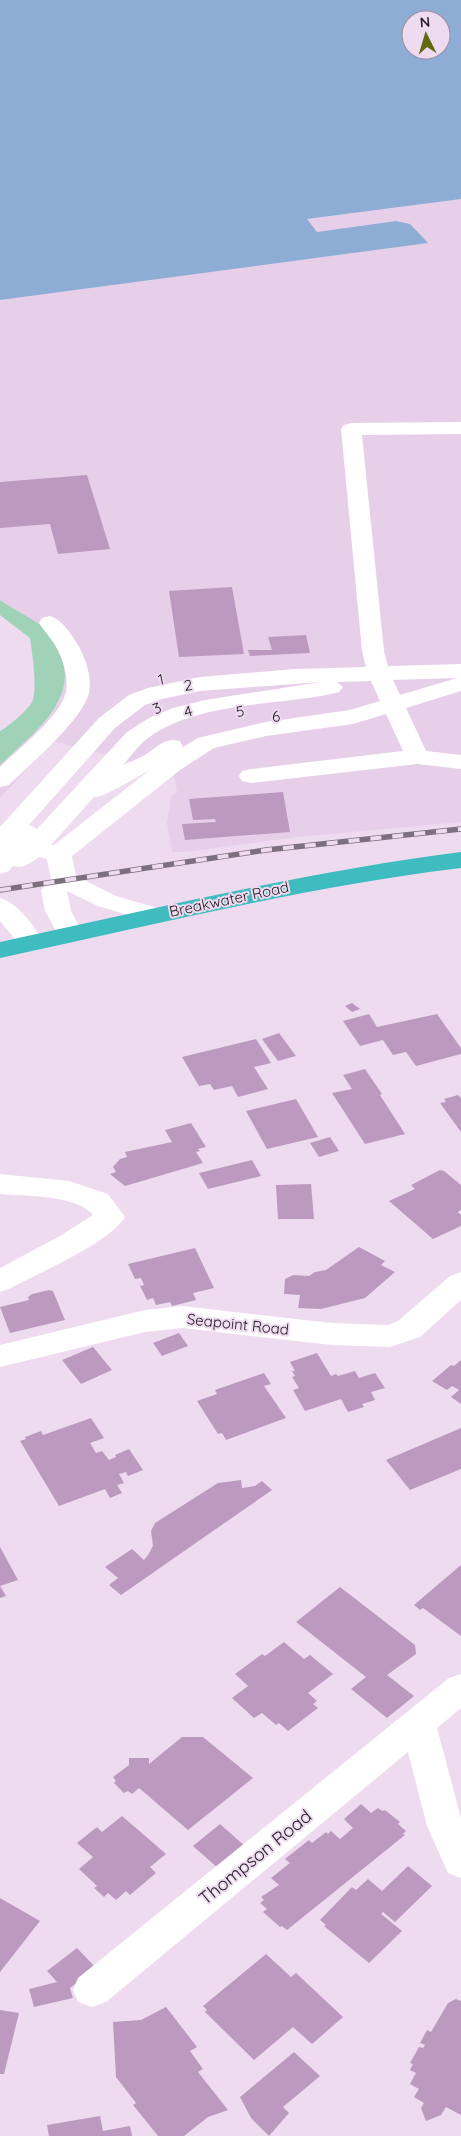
<svg xmlns="http://www.w3.org/2000/svg" width="461" height="2136" viewBox="0 0 461 2136" font-family="Quicksand,sans-serif">
  <rect width="100%" height="100%" fill="#eedbf0"/>
  <!-- built -->
  <path fill="#e7cfea" d="M461,199v623l-164,15 -112,15h-13l-5,-29 4,-26 6,-6 -4,-19 -121,-31 -52,57v-33l44,-42 16,-22 -13,-71 -47,-30v-300l427,-57 -17,-19 -14,-3 -79,11 -11,-13z"/>
  <!-- green -->
  <path fill="#a0d2b8" d="M0,600c15,10 32,18 46,29 5,4 8,14 11,20 28,48 -26,86 -57,116v-34c9,-5 27,-20 32,-29 6,-13 0,-50 -2,-64l-30,-23z"/>
  <!-- water -->
  <path fill="#8eadd4" fill-rule="evenodd" d="M0,0h461v199l-154,20 10,13 79,-11 14,3 18,19 -428,57zM411,20h30v30h-30z"/>
  <!-- building -->
  <path fill="#bc9ac0" d="M87,475l23,74 -52,5 -8,-30 -50,4v-46z
    M232,587l12,67 -65,3 -10,-66z
    M306,635l4,18 -60,3 -2,-6h24l-4,-13z
    M283,792l7,40 -105,8 -3,-16 34,-2 -1,-3 -22,1 -4,-21z
    M352,1003l8,6 -8,3 -7,-6z
    M369,1014l8,13 60,-13 24,34v6l-45,12 -10,-14 -13,3 -10,-15 -23,6 -17,-25z
    M279,1033l17,23 -18,5 -16,-22z
    M256,1039l15,24 -17,4 14,22 -30,8 -6,-11 -18,4 -4,-6 -11,2 -17,-29z
    M365,1069l17,25 -2,1 25,39 -40,10 -33,-51 20,-4 -9,-14z
    M458,1095l3,3v34l-21,-29 6,-1 -2,-3z
    M296,1099l22,38 -51,12 -21,-38z
    M191,1123l15,24 -8,2 2,2 -4,1 7,11 -78,23 -15,-12 6,-2 -3,-5 7,-8 7,-2 -2,-5 47,-10 -7,-12z
    M330,1137l9,14 -20,6 -9,-14z
    M252,1160l9,16 -53,13 -9,-16z
    M440,1170l4,1 17,14v25l-3,2 3,3v11l-28,13 -44,-38 26,-12 -4,-4z
    M311,1184l3,35h-36l-2,-34z
    M359,1247l26,14 -4,4 14,7 -30,26 -44,11 -23,-1 2,-13 -16,-1 1,-15 8,-4 16,1 6,-4 11,-2z
    M195,1248l19,40 -21,5 3,7 -24,6 -2,-4 -14,3 -3,-7 -6,2 -7,-14 4,-1 -3,-7 -6,1 -7,-15z
    M49,1290l4,1 12,29 -55,13 -10,-26 29,-7 -1,-3 4,-3z
    M179,1333l9,13 -26,10 -9,-13z
    M93,1347l19,23 -31,14 -19,-24z
    M317,1353l14,23 5,-2 2,2 17,-5 4,7 16,-5 10,15 -14,4 4,8 -13,4 2,3 -16,5 -7,-13 -36,12 -12,-21 6,-2 -7,-11 3,-1 -3,-5h3l-5,-9z
    M461,1360v44l-10,-7 8,-7 -7,-4 -5,4 -15,-9 19,-16 3,1z
    M264,1373l7,11 -7,2 22,32 -60,22 -4,-7 -4,1 -21,-33 20,-7 -2,-4z
    M91,1418l13,20 -14,5 6,10 6,-2 7,9 7,-3 -1,-2 14,-6 14,21 -15,6 -2,-4 -7,2 5,9 -7,2 5,8 -12,5 -5,-9 -46,17 -39,-65 6,-2 -1,-2 16,-6 2,4z
    M461,1428v41l-51,21 -24,-30z
    M241,1480l1,8 13,-2 7,-5 10,9 -151,105 -12,-10 9,-7 -13,-11 27,-18 12,11 4,-5 5,-9 -2,-15 4,-8 63,-40z
    M0,1547l18,33 -18,6 6,10 -6,2z
    M461,1565v71l-38,-28 -3,2 -6,-5z
    M340,1587l75,58 1,9 -29,21 27,21 -27,22 -36,-29 15,-12 -70,-55z
    M284,1642l20,17 6,-4 23,19 -25,19 9,8 -4,3 5,4 -30,23 -9,-8 -3,2 -14,-12 -8,5 -22,-20 16,-12 -13,-12 27,-20 3,2z
    M182,1737h21l50,41 -65,52 -49,-42 -7,6 -4,-3 -4,2 -10,-10 2,-2 -3,-4 16,-12v-7h20v6z
    M361,1804l10,9 7,-5 4,3 3,-1 15,12 -2,2 8,7 -3,3 2,1 -118,95 -5,-4 -2,1 -17,-15 4,-3 -7,-6 4,-3 -3,-3 18,-12 -8,-7 19,-15 -5,-4 24,-19 3,3 14,-11 2,2 3,-3 9,8 13,-11 -9,-9z
    M122,1816l44,38 -16,13 6,6 -26,22 -4,-4 -10,9 -8,-7 -4,4 -10,-9 3,-2 -18,-17 14,-12 -16,-14 20,-16 5,5z
    M220,1824l26,23 -27,22 -26,-23z
    M408,1866l24,20 -37,36 -12,-10 -2,2 21,17 -33,32 -45,-37 2,-1 -6,-5 32,-33 4,3 12,-11 14,12z
    M0,1898l40,23 -40,51z
    M77,1948l19,20 -26,20 3,10 -39,9 -5,-18 28,-7 -10,-11z
    M266,1954l25,23 5,-4 47,44 -31,27 -19,-17 -39,33 -49,-48 2,-2 -4,-4z
    M456,1999l5,2v114l-15,-8 -5,8 -15,6 -5,-13 3,-5 -10,-6 5,-8 -9,-5 6,-11 -6,-3 3,-6 -3,-1 9,-16 4,1 2,-3 -5,-2 7,-13 4,2 17,-29z
    M166,2007l31,40 -7,4 13,18 -5,3 30,38 -20,7 -24,19h-26l-25,-31 3,-2 -20,-26 -3,-55 28,-2z
    M0,2010l19,3 -15,61h-4z
    M294,2052l26,24 -37,31 6,6 -20,23 -18,-18 -11,-21z
    M100,2116l3,15 27,-5 2,10h-83l-2,-11z"/>
  <g fill="none" stroke-linecap="round" stroke-linejoin="round">
    <!-- minor -->
    <path fill="#fff" fill-rule="evenodd" d="M461,422v12l-99,1 22,216 4,15 73,-2v27l-55,17 20,43 35,4v14l-44,-5 -166,19 -9,-2 -3,-5 3,-5 9,-2 152,-18 -17,-37 -33,10 -87,12 -52,12 -34,22 -108,86 4,20 40,20 48,14 4,5 -4,5 -9,3 -57,-17 -31,-15 4,20 12,23 -4,6 -9,2 -9,-2 -16,-29 -4,-21 10,-11 -4,-20 -8,-2c-9,6 -15,12 -26,9l-4,5 -9,3v-47l99,-109 30,-23 19,-7 52,-11 95,-8 71,-2 -4,-16 -21,-222 3,-4 7,-2zM457,678l-57,17 -7,-15zM371,681l9,20 -30,9 -84,12 -60,14 -8,2 -15,9 -3,-6c-16,-4 -22,6 -35,14 -7,4 -15,7 -22,10 6,-7 13,-16 20,-23 47,-40 130,-36 188,-48l8,-2 4,-5 -6,-5zM321,682l-116,18 -32,8 -24,10 -22,14 -90,97 -8,-4 86,-97 30,-23 17,-6 38,-8zM150,770l-96,75h-3l43,-48c10,1 44,-21 56,-27z
      M50,616c13,4 21,18 28,29 8,14 14,32 11,48 -8,29 -59,71 -80,92l-9,2v-20c18,-18 60,-50 66,-75 2,-12 -1,-26 -6,-37 -5,-13 -14,-21 -21,-32l3,-5z
      M0,898c19,5 34,29 45,45l-4,6 -9,2 -9,-2 -23,-28z
      M0,1174l69,7 39,13 17,23c-17,27 -85,55 -114,71l-11,4v-24l60,-32 33,-21c-15,-20 -69,-19 -93,-21z
      M461,1272v28l-41,37 -30,10 -58,-2 -150,-17 -37,4 -145,35v-22l145,-35 37,-4 150,17 56,2 10,-4 52,-45z
      M461,1674v34l-24,20 24,90v60l-13,-5 -21,-47 -19,-74 -302,250 -14,5 -14,-5 -5,-12 5,-12 371,-300z"/>
    <!-- highway -->
    <path fill="#3fbcbf" fill-rule="evenodd" d="M461,852v16c-156,19 -308,57 -461,90v-16c153,-33 305,-70 461,-90z"/>
    <!-- rail casing -->
    <g stroke="#7d707e" stroke-width="5.5">
      <path id="rail" d="M0,890l266,-40 195,-21"/>
    </g>
    <!-- rail -->
    <use href="#rail" stroke="#eedbf0" stroke-width="4" stroke-dasharray="11" stroke-linecap="butt"/>
  </g>
  <g text-anchor="middle" dominant-baseline="central" stroke-width="4" stroke-linejoin="round" paint-order="stroke">
    <!-- street labels -->
    <g font-size="15" fill="#201921" stroke="#eedbf0">
      <text transform="translate(161 679) rotate(-11)">1</text>
      <text transform="translate(188 685) rotate(-8)">2</text>
      <text transform="translate(157 708) rotate(-21)">3</text>
      <text transform="translate(188 711) rotate(-16)">4</text>
      <text transform="translate(240 711) rotate(-10)">5</text>
      <text transform="translate(276 716) rotate(-6)">6</text>
      <text transform="translate(229 899) rotate(-12)">Breakwater Road</text>
      <text transform="translate(238 1324) rotate(6)">Seapoint Road</text>
    </g>
    <!-- near-street labels -->
    <g font-size="18" fill="#201921" stroke="#eedbf0">
      <text transform="translate(255 1857) rotate(-39)">Thompson Road</text>
    </g>
  </g>
  <!-- north arrow -->
  <g transform="translate(426 35) rotate(355)"><circle r="24" fill="#eedbf0" stroke="#9c8d9d"/>
  <path d="M0-4L9 19L0 12L-9 19Z" fill="#616a0f"/>
  <text y="-8" font-size="14" font-weight="bold" text-anchor="middle" fill="#201921">N</text>
  </g>
</svg>
